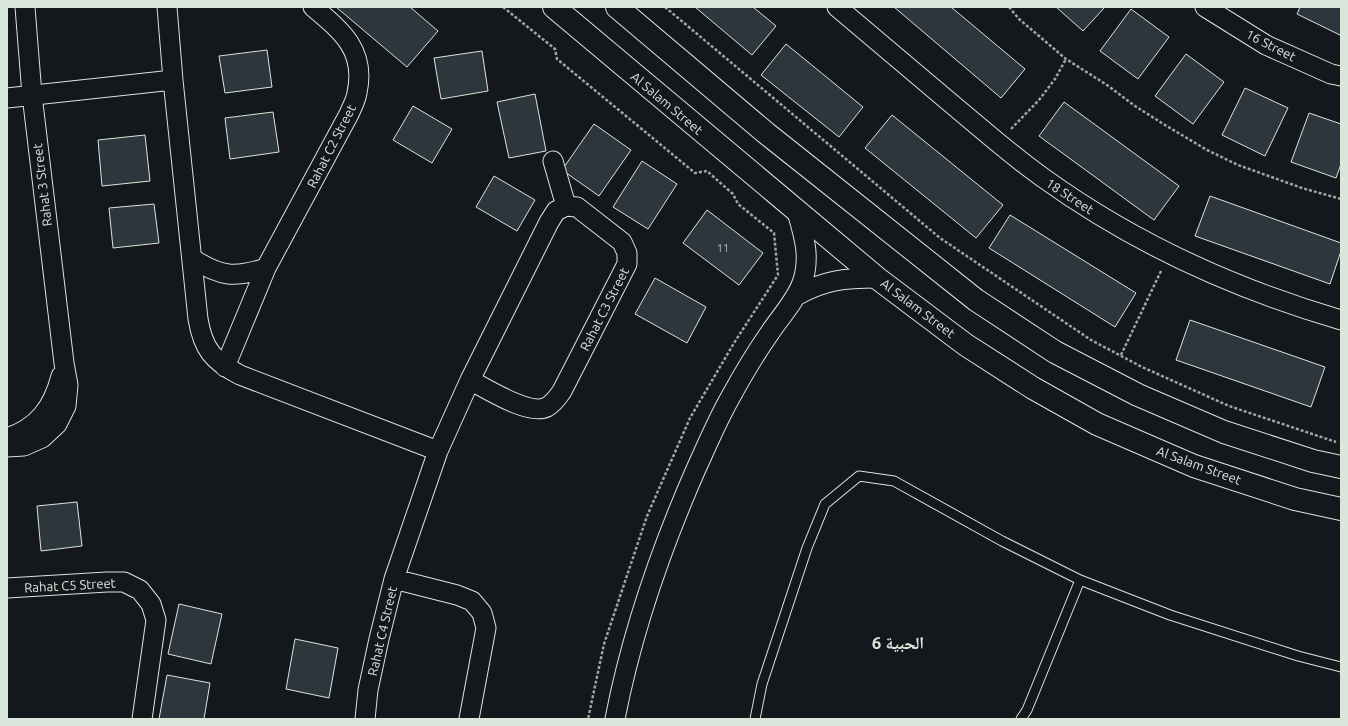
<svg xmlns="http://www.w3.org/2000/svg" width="1348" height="726" viewBox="0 0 1348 726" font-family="Ubuntu,'Noto Naskh Arabic',sans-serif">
  <rect width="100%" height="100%" fill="#14181c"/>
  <!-- building -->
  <path fill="#2c363c" stroke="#d8e6dc" d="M336,7h74l28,24 -31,36z
    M695,7h58l23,19 -24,29z
    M894,7h57l74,62 -24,29z
    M1056,7h49l-22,24z
    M1300,7h41v25l-1,3 -43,-21z
    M1131,9l38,28 -31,42 -38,-28z
    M786,44l77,63 -24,30 -78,-62z
    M267,50l5,37 -47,6 -6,-37z
    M482,51l6,40 -47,8 -7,-41z
    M1186,54l38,28 -31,42 -38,-28z
    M1245,88l43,20 -23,48 -43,-21z
    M535,94l11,57 -37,7 -12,-56z
    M1064,102l115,84 -25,34 -115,-84z
    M413,106l39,23 -20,34 -39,-23z
    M273,112l6,40 -49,7 -5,-41z
    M1309,113l32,11v40l-5,14 -45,-16z
    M892,115l111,90 -27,33 -111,-90z
    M594,124l37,26 -32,46 -37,-26z
    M145,135l5,46 -48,5 -4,-46z
    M642,161l35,23 -29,45 -35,-22z
    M494,176l41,24 -18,31 -41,-24z
    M1210,196l131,47v8l-11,33 -135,-48z
    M154,204l5,39 -46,5 -4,-40z
    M707,210l56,43 -24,32 -56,-42z
    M1010,215l126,78 -21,34 -126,-79z
    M655,278l51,29 -19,36 -52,-29z
    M1190,320l135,47 -14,40 -135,-47z
    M77,502l5,44 -41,5 -4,-45z
    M179,604l43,10 -11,50 -43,-10z
    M295,639l43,9 -9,50 -43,-9z
    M167,675l43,8 -6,36h-45z"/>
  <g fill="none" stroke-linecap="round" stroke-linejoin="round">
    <!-- service casing -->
    <g stroke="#d8e6dc" stroke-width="11">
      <path id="service" d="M1080,580l90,35 128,41 43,11
        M755,719l7,-35 45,-136 18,-44 34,-28 35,5 108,60 78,39 -53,130 -6,9"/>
    </g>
    <!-- minor casing -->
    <g stroke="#d8e6dc" stroke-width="21">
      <path id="minor" d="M167,7l6,73 25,239c5,30 15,42 42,56l198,76
        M837,7c39,33 77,65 116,98 29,24 58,50 89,72 90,65 193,112 299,143
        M1205,7l61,38 65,29 10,2
        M7,98l166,-18
        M553,161l13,45
        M193,259c28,18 42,19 73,9
        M796,296c28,-16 49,-18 81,-18
        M225,367l41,-99 83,-154c3,-7 7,-14 8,-21 9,-42 -14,-61 -44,-86
        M7,438c31,-10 46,-31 54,-62
        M7,447l17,-1 18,-8 15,-14 9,-18 2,-21 -4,-22 -32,-268 -7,-88
        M394,579l63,16 15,6 10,12 4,15 -17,91
        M7,588l100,-6h17l16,8 11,14 5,16 -14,99
        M365,719l3,-29 11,-51 15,-60 44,-128 32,-71 79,-158 7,-11 10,-5 11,1 45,35 5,11v11l-65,127c-4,6 -8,12 -15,16 -18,9 -60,-18 -77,-27
        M615,719c17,-88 45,-168 81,-250 11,-24 21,-48 34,-71 12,-22 25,-44 39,-64 11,-17 26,-32 33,-51 9,-25 2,-47 -5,-71"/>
    </g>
    <!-- tertiary casing -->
    <g stroke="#d8e6dc" stroke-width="24">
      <path id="tertiary" d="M554,7l323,271 89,67 67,43 64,36 97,42 101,33 46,10
        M617,7l149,126 210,167 79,52 83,43 86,37 89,29 28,6"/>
    </g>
    <!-- path -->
    <path stroke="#9da8a2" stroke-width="2.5" stroke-dasharray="3 2" stroke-linecap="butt" d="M503,7l52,42 2,10 138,114 12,-2 26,23 5,10 36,29 4,42 -44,68 -44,75 -43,98 -43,128 -16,75
      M665,7l275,231 151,102 51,27 87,39 107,36
      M1009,7l10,12 47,40 41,26 28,21 30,19 42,25 31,15 64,23 39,11
      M1011,129l28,-29 16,-21 11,-20
      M1121,355l40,-84"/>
    <!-- service -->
    <use href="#service" stroke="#14181c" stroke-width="9"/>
    <!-- minor -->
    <use href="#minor" stroke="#14181c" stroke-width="19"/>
    <!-- tertiary -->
    <use href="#tertiary" stroke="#14181c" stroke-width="22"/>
  </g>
  <g text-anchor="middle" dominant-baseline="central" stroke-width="3" stroke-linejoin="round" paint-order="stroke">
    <!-- number labels -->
    <g font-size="11" fill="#adbab4">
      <text x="723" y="248">11</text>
    </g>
    <!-- street labels -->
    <g font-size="13" fill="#d8e6dc" stroke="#14181c">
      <text transform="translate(1271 45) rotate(27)">16 Street</text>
      <text transform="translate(667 103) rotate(40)">Al Salam Street</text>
      <text transform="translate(331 146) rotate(-63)">Rahat C2 Street</text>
      <text transform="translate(42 185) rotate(-97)">Rahat 3 Street</text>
      <text transform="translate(1070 196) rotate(33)">18 Street</text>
      <text transform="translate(918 308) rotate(37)">Al Salam Street</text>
      <text transform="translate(604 309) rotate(-63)">Rahat C3 Street</text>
      <text transform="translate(1199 465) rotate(20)">Al Salam Street</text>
      <text transform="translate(70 585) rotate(-3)">Rahat C5 Street</text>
      <text transform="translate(382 631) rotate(-77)">Rahat C4 Street</text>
    </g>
    <!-- district labels -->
    <g font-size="17" font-weight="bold" fill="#d8e6dc" stroke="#14181c">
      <text x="898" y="642">الحبية 6</text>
    </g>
  </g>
  <!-- border -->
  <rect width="1348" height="726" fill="none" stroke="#d8e6dc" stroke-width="16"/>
</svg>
